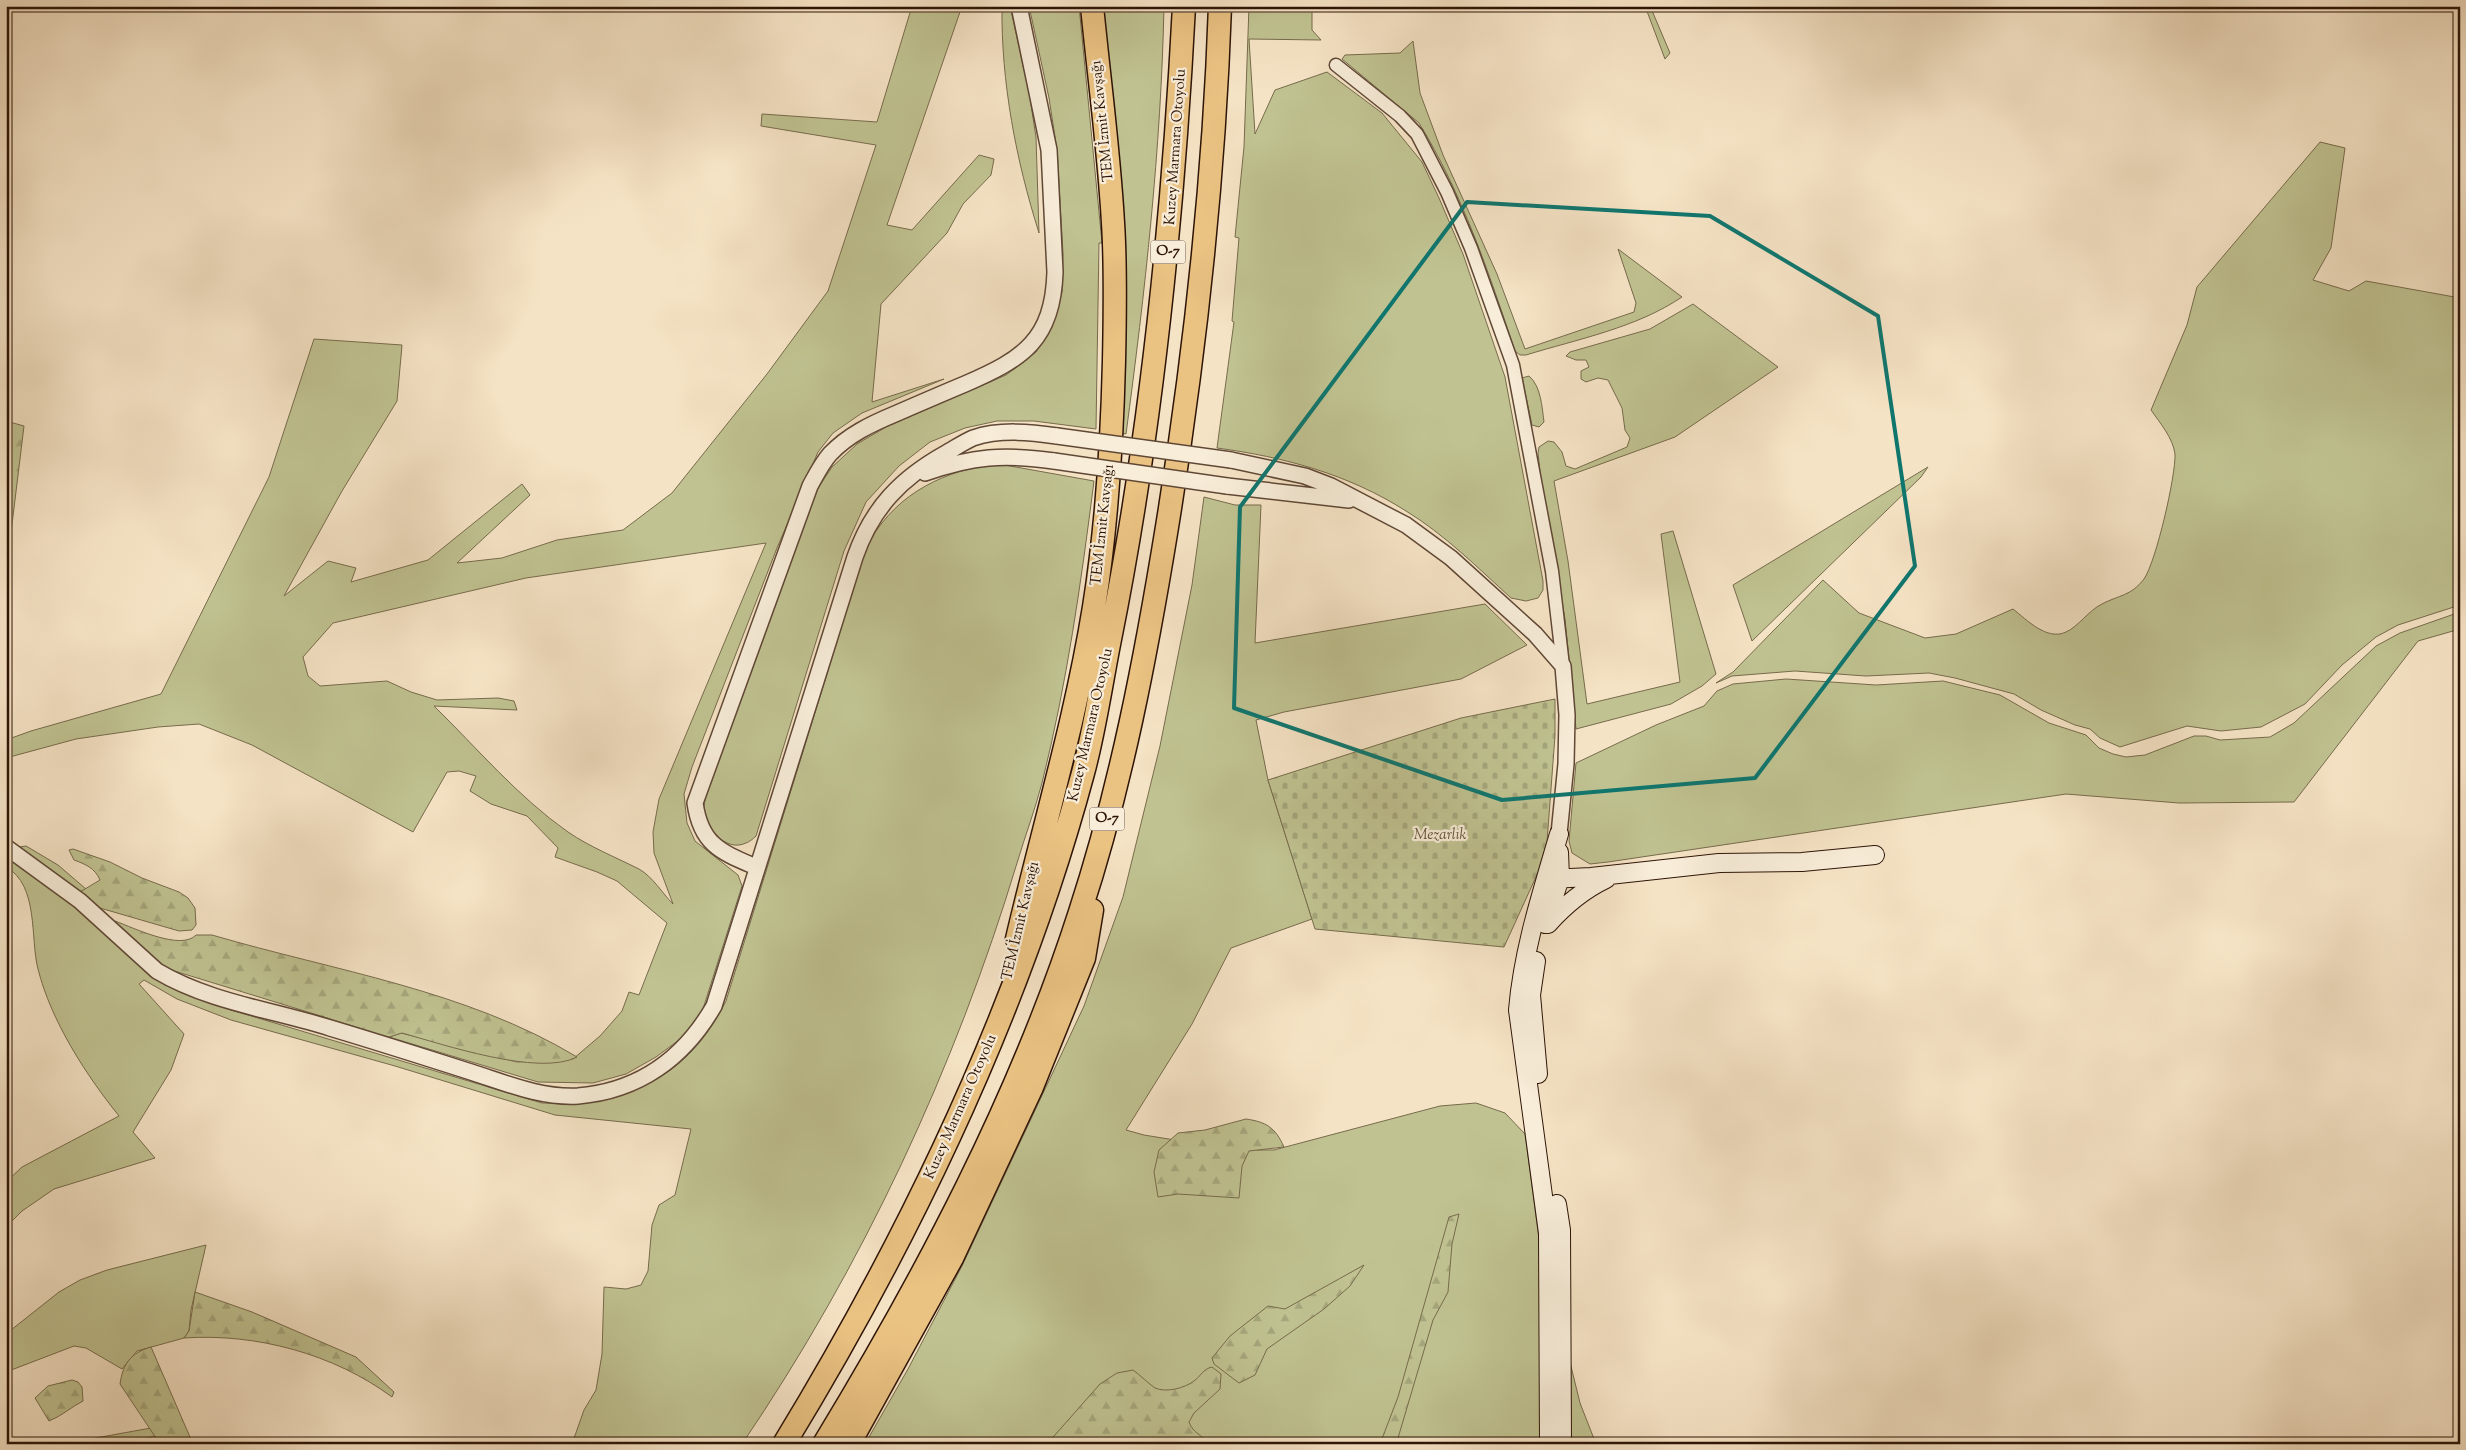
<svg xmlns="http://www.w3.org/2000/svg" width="2466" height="1450" viewBox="0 0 2466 1450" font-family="'Sorts Mill Goudy',serif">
  <defs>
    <pattern id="forest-firs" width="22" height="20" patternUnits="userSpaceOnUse" patternTransform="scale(1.25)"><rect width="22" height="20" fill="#c0c291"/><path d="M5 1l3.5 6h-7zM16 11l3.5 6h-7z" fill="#a5a67c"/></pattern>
    <pattern id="cemetery-stones" width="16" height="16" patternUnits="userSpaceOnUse" patternTransform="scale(1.25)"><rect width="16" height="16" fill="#c0c291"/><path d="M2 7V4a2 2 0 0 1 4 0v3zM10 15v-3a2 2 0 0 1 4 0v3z" fill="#a5a67c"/></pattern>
  </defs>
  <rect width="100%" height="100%" fill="#f5e3c5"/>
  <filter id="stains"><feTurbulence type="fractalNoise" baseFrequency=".004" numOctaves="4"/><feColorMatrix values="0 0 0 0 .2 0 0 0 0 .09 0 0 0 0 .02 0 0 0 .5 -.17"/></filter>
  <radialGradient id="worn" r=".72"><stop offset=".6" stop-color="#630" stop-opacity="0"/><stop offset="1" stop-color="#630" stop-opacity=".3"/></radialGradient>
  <!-- green -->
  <path fill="#c0c291" stroke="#776b4c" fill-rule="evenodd" d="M912,6h50l-75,219 25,5 67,-75 15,4 -3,16 -28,29 -16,29 -66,71 -9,98 72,-23 -82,34 -29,20 -15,19 -41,96 -85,219 -8,27 3,29 8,18 43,34 4,11 -39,123 -20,28 -27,20 -30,17 -33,9 -55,-1 -149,-45 12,-4 116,29 56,-3 27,-23 22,-25 7,-19 10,3 28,-72 -50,-42 -20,-9 -42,-15 3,-9 -31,-32 -36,-12 -21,-13 6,-15 -17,-5 -12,1 -34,60 -161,-87 -53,-21 -41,3 -82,12 -70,19v-18l25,-9 130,-37 108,-217 45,-138 88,6 -5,56 -55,90 -58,105 44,-35 28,7 -5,14 77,-22 94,-76 8,11 -73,68 45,-5 55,-18 66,-10 49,-37 95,-119 61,-83 48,-146 -115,-19 1,-12 115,8zM766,543l-107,256 -6,33 1,21 19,51c-11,-11 -20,-27 -34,-35 -24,-12 -49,-22 -71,-37 -50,-35 -91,-84 -134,-126l83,4 -3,-9 -16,-3 -61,2 -26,-8 -24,-11 -67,5 -12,-10 -5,-19 30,-34 193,-45z
    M1002,6h8l19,86 7,45 3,96c-23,-73 -38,-151 -37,-227z
    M1029,6h50l23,237h-3l-3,186 -62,-8h-37l-32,7 -35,14 -31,24 -33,36 -22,49 -88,285c-3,3 -7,6 -10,7 -21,10 -42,-17 -42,-36 0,-6 3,-13 5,-19l109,-300 14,-21 25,-23 29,-17 120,-52 30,-23 15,-25 11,-35 1,-39 -6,-103 -8,-52z
    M1102,6h62c-3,144 -19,286 -38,428l-5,-1z
    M1249,6h63v24l9,10 -72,-1 6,95 20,-44 52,-18 55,41 40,49 17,36 24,56 42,123 38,204v9l-5,8 -12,3 -15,-3c-33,-30 -67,-64 -105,-87 -58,-37 -122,-54 -189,-63l17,-126 -2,-1 7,-83 -4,-1 9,-90z
    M1645,6h5l20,47 -5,6z
    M1413,41l7,52 23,62 54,119 28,75 109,-37 2,-9 -18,-54 64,48c-46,31 -104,42 -156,58h-6l-5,-4c-26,-78 -53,-158 -96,-228l-77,-64 3,-4 55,-2z
    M2320,142l25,6 -14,100 -18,32 36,11 17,-10 94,17v307l-62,20 -22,12 -34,28 -37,39 -44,23 -40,4 -34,-5 -67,21 -20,-9 -10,-9 -15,-4 -34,-15 -27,-16 -59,-16 -26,-5 -63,3 -71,-5 -63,5 -16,7 17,-11 90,-92 36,33 66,25 31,-4 57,-25c14,11 34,32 53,23 12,-5 23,-22 36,-28 17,-9 29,-8 42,-25 12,-17 32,-104 31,-125 -2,-16 -15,-31 -24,-44l36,-85 10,-38z
    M1693,304l85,63 -103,70 -121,44 14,80 19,143 93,-22 -19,-148 12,-3 43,143 -14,12 -31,18 -95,25 -11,-110 -23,-129 -4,-37 1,-6 9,-6 6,1 8,10 4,14 9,3 52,-22 3,-9 -5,-8 -3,-22 -14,-28 -10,-2 -12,4 -5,-3v-8l8,-4 -3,-7h-10l-10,-4 4,-4 80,-23z
    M1529,376c12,10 13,31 15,46l-5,5 -7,-2 -10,-47z
    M999,464l95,17c-13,102 -27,202 -52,302 -7,27 -17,53 -25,80 -62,205 -154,403 -275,581h-170l12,-34 12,-20 6,-36 2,-67 22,2 15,-4 7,-14 4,-46 7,-20 16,-10 16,-66 -136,-14 -160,-49 -164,-46 -54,-21 -33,-19 -5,4 45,50 -13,36 -38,62 22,26 -101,31 -32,22 -16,16v-45l16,-15 97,-51c-33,-41 -68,-95 -81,-147 -8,-31 1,-84 -32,-102v-11l86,63 48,47 20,14 31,15 37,14 314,94c84,3 146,-25 184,-102l129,-418c5,-15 9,-31 16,-44 27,-46 75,-70 128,-75z
    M1928,467l-7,10 -169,164 -19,-56z
    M1204,497l31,8h26l-6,138 230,-39 42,41 -66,34 -177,33 -28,8 12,60 44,139 -81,29 -39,76 -66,106 18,5 92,15h38l166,-44 36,-3 29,10 20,21 17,128 -2,182h-675l43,-75 54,-103 122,-260 39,-109 37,-151 32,-161z
    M2460,612v17l-42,12 -124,161 -115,1 -113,-9 -458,68 -18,2 -18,-11 -3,-12 7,-78 80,-38 48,-19 13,-15 16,-7 53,-5 90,6 67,-4 57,14 49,28 37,12 13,13 14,6 13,3 19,-2 49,-19h12l14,4 50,-3 24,-14 82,-77 24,-13z
    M26,846l32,19 28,24 -6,3 -61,-45z
    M206,1245l-15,65 -2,21 -5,7 -47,13 -15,18 -36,-21 -12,-2 -68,26v-38l53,-42 21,-12 27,-10z
    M1567,1350l13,53 16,41h-34z
    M151,1428l4,8 -29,8h-46l10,-5z"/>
  <!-- forest -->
  <path fill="url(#forest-firs)" stroke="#776b4c" d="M6,421l18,5 -14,115 -4,13z
    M73,849l37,13 32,16 37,14 9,6 7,10 1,17 -4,5 -13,1 -79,-23 -20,-16 20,-12c-5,-12 -15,-16 -26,-20l-5,-10z
    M115,921c19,7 66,30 81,14h16c123,36 254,55 365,122 -38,20 -135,-13 -175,-24l-13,4 -221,-68 -9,-5z
    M1246,1119c20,3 29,8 38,28l-35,4 -7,15 -3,32 -61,-4 -20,3 -4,-25 5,-22 19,-17 27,-3z
    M1459,1214l-7,30 -4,48 -15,28 -35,118 -7,6h-11l18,-47 51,-180z
    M1364,1265l-14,21 -26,23 -57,40 -12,26 -16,8 -25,-19 -2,-6 18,-22 38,-30 17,3z
    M195,1292l57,20 104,45 38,35 -2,5c-58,-43 -136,-64 -208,-59l5,-7z
    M151,1347l42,97h-33l-40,-60c3,-21 11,-31 31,-37z
    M1212,1367l9,7 -1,15 -26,24 -5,9c4,12 14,12 18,22h-160l53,-60 17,-11 16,-3c7,5 16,14 22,18 11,5 30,0 39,-7 7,-5 9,-12 18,-14z
    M72,1380l6,2 4,5 1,14c-12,6 -21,15 -34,20l-14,-23 13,-12z"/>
  <!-- cemetery -->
  <path fill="url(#cemetery-stones)" stroke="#776b4c" d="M1555,699v37l-9,119 -42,92 -189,-18 -47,-149 193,-62z"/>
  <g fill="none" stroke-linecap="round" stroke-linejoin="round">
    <!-- minor casing -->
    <g stroke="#604836" stroke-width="15">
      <path id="minor" d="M1336,65l64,51 17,18 30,58 24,56 42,117 39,206 11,95"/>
    </g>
    <!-- tertiary casing -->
    <g stroke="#604836" stroke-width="18">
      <path id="tertiary" d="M1231,460l74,16 26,10 75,39 45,33 84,76 28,32 4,49 -1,49 -7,70
        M925,473c48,-17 79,-19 129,-12
        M1227,486l122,14
        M6,847l74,54 77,70c52,31 116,39 173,57 47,14 94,29 141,44 35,11 69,26 107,24 61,-5 106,-38 136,-90l141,-449c17,-49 46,-79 91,-104 9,-5 18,-11 27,-15 27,-9 57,-6 84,-2
        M756,867c-35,-15 -55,-22 -61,-64l115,-317c6,-11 12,-23 20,-32 18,-19 41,-30 65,-40 23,-10 46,-20 70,-30 58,-25 88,-44 90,-112l-6,-122 -30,-144"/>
    </g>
    <!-- secondary casing -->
    <g stroke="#2e1407" stroke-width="20">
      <path id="secondary" d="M1549,879l42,-2 128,-14 83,-1 73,-7
        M1545,924l15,-46 -1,-26
        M1548,924c17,-19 35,-34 58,-45
        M1536,961l-5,34 7,79
        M1557,1204l4,26 1,214
        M1549,1444l-1,-211 -30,-223c5,-60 24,-118 41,-176"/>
    </g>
    <!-- motorway casing -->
    <g stroke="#2e1407" stroke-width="25">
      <path id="motorway" d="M1017,939c26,-111 59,-220 77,-332 13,-82 18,-164 20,-246 1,-46 2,-92 -1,-138 -4,-72 -14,-145 -21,-217
        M784,1444c128,-210 235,-433 299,-671 12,-44 18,-89 27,-134 42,-209 63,-420 74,-633
        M824,1444c102,-168 196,-345 256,-532 41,-125 66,-256 87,-385 28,-173 47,-346 53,-521
        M849,1444l103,-186 80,-171 52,-129 8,-48"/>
    </g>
    <!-- minor -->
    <use href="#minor" stroke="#f8edd9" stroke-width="12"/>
    <!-- tertiary -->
    <use href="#tertiary" stroke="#f8edd9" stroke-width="15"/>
    <!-- secondary -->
    <use href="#secondary" stroke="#f8edd9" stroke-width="18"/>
    <!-- motorway -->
    <use href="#motorway" stroke="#eac282" stroke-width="22"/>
    <!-- tertiary-bridge casing -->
    <g stroke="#604836" stroke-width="18" stroke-linecap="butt">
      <path id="tertiary-bridge" d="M1057,436l174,24
        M1054,461l173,25"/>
    </g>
    <!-- tertiary-bridge -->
    <use href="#tertiary-bridge" stroke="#f8edd9" stroke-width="15"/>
  </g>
  <!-- marked area -->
  <path fill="none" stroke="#0f766e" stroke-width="4" stroke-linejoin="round" d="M1467,202l243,14 168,100 37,250 -160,212 -253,22 -268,-92 6,-201z"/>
  <g text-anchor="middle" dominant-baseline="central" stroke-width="4.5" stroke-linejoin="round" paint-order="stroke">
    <!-- shield labels -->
    <g fill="#f8edd9" stroke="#6b5546" stroke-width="1">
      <rect x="1150.5" y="240.5" width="35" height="23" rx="4"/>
      <rect x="1089.5" y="807.5" width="35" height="23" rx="4"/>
    </g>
    <g font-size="14" font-weight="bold" fill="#2e1407">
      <text x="1168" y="252">O-7</text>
      <text x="1107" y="819">O-7</text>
    </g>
    <!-- street labels -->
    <g font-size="15" fill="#2e1407" stroke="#f8edd9">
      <text transform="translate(1103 121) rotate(-96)">TEM İzmit Kavşağı</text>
      <text transform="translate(1176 147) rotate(-86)">Kuzey Marmara Otoyolu</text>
      <text transform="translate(1103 525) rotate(-84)">TEM İzmit Kavşağı</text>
      <text transform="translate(1091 725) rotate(-77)">Kuzey Marmara Otoyolu</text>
      <text transform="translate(1021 921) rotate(-77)">TEM İzmit Kavşağı</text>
      <text transform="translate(961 1107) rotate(-66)">Kuzey Marmara Otoyolu</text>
    </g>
    <!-- park labels -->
    <g font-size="15" font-style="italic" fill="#615137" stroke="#f8edd9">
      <text x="1440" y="835">Mezarlık</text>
    </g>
  </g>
  <!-- margin -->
  <rect width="2466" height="1450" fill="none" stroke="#f5e3c5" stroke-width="25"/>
  <rect x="8" y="8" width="2451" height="1435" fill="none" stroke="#2e1407" stroke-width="2.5"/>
  <rect x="12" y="12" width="2441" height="1425" fill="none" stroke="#2e1407"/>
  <rect width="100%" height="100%" filter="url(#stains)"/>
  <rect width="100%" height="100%" fill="url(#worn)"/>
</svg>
